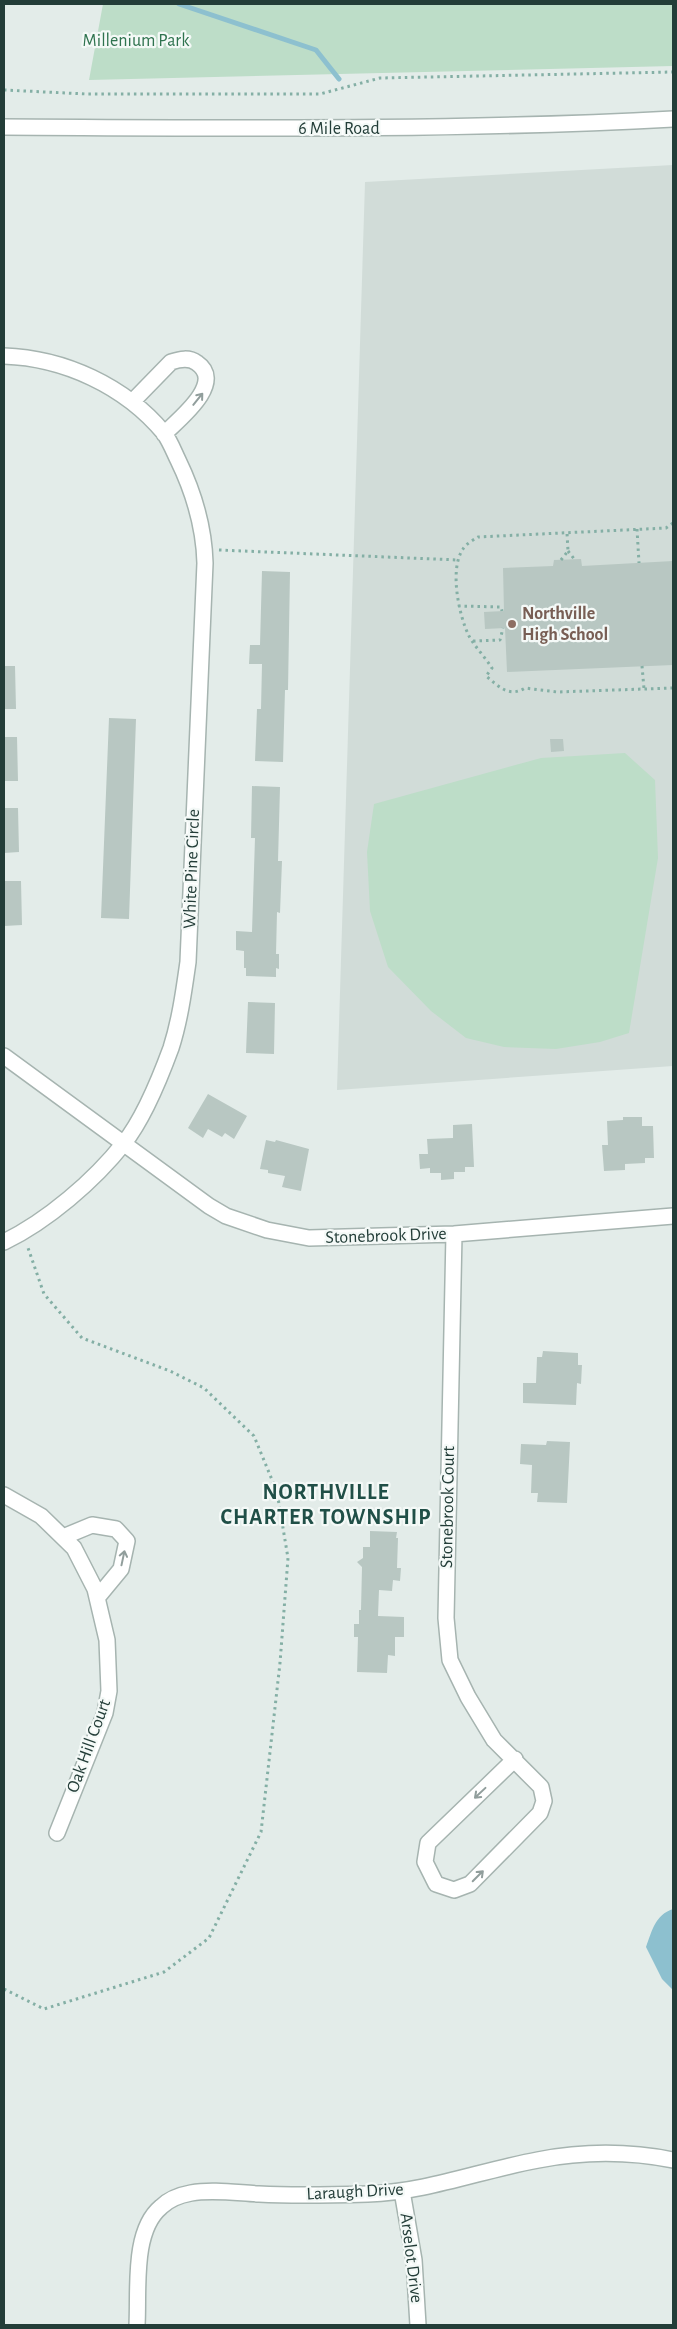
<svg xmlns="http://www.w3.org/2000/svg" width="677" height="2329" viewBox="0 0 677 2329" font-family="'Alegreya Sans',sans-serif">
  <rect width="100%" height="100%" fill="#e3ece9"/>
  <!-- built -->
  <path fill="#d1dcd8" d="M673,165v901l-336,24 28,-908z"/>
  <!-- green -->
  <path fill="#bdddc8" d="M103,4h570v62l-584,14z
    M625,753l30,27 3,78 -29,175 -29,9 -44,7 -52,-2 -38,-9 -35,-27 -43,-44 -18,-56 -3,-59 7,-48 167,-46z"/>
  <!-- water -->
  <path fill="#8dc0cf" d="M673,1909v81l-11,-11 -16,-32c6,-16 9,-32 27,-38z"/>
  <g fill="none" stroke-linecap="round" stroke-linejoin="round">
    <!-- stream -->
    <path stroke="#8dc0cf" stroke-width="5" d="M179,4l137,46 23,29"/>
  </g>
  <!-- building -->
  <path fill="#b8c7c2" d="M581,559l1,7 91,-5v104l-166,7 -2,-44 -20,1 -1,-17 20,-1 -1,-43 50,-2 1,-6z
    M262,571l28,1 -2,118h-3l-2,72 -28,-1 2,-52h4l1,-45h-13l1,-19h10z
    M4,666h11l1,43h-12z
    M109,718l27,1 -7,200 -28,-1z
    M4,737h13l1,44h-14z
    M550,739h13l1,12 -13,1z
    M252,786l28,1 -2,74h4l-2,52 -3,-1 -1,42h3v15l-3,-1v9l-30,-1v-8h-2v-17l-8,-1v-19l16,1 3,-94h-4z
    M4,808h14l1,44 -15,1z
    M4,881h17l1,44 -18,1z
    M248,1002l27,1 -1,51 -28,-1z
    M208,1094l39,22 -13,23 -9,-6 -3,4 -14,-8 -5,9 -15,-10z
    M623,1117h19v9h11l1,32h-9v5l-20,1v6l-21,1 -2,-26h6l-1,-24 16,-1z
    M472,1124l2,43h-9v5h-11v7l-13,1v-7h-11v-5l-10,1 -1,-15h9l-1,-15 26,-1v-13z
    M266,1140l9,2 1,-2 33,9 -8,42 -19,-4 3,-11 -17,-3v-3l-8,-1z
    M543,1351l35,2v12h4l-1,19 -4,-1 -1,22 -53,-2v-20h13l1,-26h5z
    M547,1441l23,1 -3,61 -30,-1 1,-9h-7l1,-28 -12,-1 1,-20 25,1z
    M370,1531l27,1 -1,6h2l-1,30h4l-1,13 -7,-1 -1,11 -13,-1 -1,26 26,1v20h-9v19l-7,-1 -1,18 -30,-1 1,-35h-4v-13h5v-14h2l1,-43 -5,-5 6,-4v-11h7z"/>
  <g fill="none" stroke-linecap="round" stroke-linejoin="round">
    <!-- minor casing -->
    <g stroke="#a6b4b0" stroke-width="18">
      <path id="minor" d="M4,356c60,2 121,30 160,77 6,8 10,19 14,27 16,33 26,66 27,103l-17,399c-4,28 -8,58 -17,86 -11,30 -27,70 -47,95 -30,38 -77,78 -120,99
        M132,402l39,-40c9,-3 18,-5 26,1 29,20 -19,57 -33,71
        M4,1056l205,150 17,10 41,14 42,8 145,-4 219,-18
        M454,1234l-8,384 4,42 18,37 26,43 47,47 3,14 -4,12 -70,71 -16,6 -18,-6 -11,-22 3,-19 87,-84
        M4,1495l37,21 33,32 21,41 12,51 2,51 -4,22 -48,120
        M63,1537l29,-12 24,4 11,12 -6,28 -24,29
        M402,2191l12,69 4,65
        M137,2325c2,-35 -5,-94 24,-118 8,-8 19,-12 30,-14 21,-4 47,0 68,1 37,2 73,1 109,0 59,-2 114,-24 170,-34 46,-9 90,-9 135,0"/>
    </g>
    <!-- tertiary casing -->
    <g stroke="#a6b4b0" stroke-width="18">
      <path id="tertiary" d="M4,127c223,1 446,4 669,-8"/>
    </g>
    <!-- path -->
    <path stroke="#84afa5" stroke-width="3" stroke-dasharray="2.5 4" stroke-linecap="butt" d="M4,90l83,4h233l60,-16 293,-6
      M673,523l-7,5 -188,9c-5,3 -12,7 -15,12 -14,20 -4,67 6,87 6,11 16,21 23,32l-6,8c12,10 23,22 39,12l32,4 116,-4
      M637,529l2,34
      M219,550l239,10
      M568,551l7,9
      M561,560l7,-9 -1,-18
      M458,606l43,1 1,4
      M473,641l27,-1 3,-12
      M642,666l2,23
      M4,1989l40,20 120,-37 45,-34 52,-106 19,-169 8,-105 -11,-66 -23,-56 -50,-48 -34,-17 -88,-33 -38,-44 -17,-49"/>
    <!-- minor -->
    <use href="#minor" stroke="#fff" stroke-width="15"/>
    <!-- tertiary -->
    <use href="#tertiary" stroke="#fff" stroke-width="15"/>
  </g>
  <!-- one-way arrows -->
  <defs><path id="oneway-shaft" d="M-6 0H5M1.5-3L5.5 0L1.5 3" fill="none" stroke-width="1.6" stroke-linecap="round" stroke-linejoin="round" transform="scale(1.25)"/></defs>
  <g stroke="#919e9c">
    <use href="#oneway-shaft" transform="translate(198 399) rotate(-51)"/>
    <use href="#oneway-shaft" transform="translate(123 1558) rotate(-78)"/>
    <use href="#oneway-shaft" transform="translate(480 1793) rotate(137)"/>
    <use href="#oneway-shaft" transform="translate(478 1876) rotate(-45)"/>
  </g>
  <!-- markers -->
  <circle fill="#8d6e63" stroke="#f4f9f7" stroke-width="2" cx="512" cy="624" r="5"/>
  <g text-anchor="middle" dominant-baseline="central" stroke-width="4.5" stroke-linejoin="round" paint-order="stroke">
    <!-- park labels -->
    <g font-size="18" fill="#2f734f" stroke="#f4f9f7">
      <text x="136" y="41">Millenium Park</text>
    </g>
    <!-- street labels -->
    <g font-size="18" fill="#233d38" stroke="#f4f9f7">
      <text x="339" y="129">6 Mile Road</text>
      <text transform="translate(192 869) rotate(-88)">White Pine Circle</text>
      <text transform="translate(386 1236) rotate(-2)">Stonebrook Drive</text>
      <text transform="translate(448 1507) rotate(-89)">Stonebrook Court</text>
      <text transform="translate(89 1746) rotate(-70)">Oak Hill Court</text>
      <text transform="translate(355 2192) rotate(-3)">Laraugh Drive</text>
      <text transform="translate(411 2258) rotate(83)">Arselot Drive</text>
    </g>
    <!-- education labels -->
    <g font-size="18" font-weight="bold" fill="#785e54" stroke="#f4f9f7" text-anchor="start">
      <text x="522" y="614">Northville<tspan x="522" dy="21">High School</tspan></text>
    </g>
    <!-- district labels -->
    <g font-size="22" font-weight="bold" letter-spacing="1" fill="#204f47" stroke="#f4f9f7">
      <text x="326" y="1492">NORTHVILLE<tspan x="326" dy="25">CHARTER TOWNSHIP</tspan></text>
    </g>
  </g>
  <!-- border -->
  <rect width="677" height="2329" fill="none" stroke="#233d38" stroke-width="10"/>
</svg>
